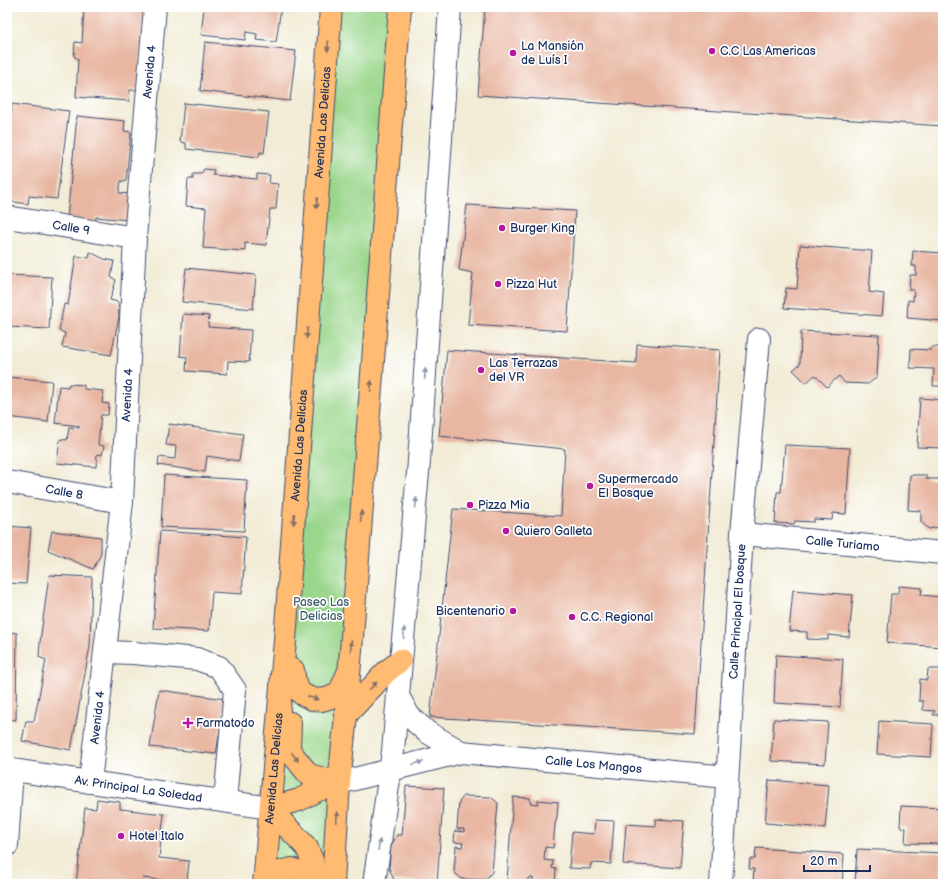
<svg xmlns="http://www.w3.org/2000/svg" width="950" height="891" viewBox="0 0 950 891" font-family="'Balsamiq Sans',sans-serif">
  <rect width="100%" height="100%" fill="#fff"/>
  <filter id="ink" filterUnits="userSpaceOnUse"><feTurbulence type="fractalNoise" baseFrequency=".025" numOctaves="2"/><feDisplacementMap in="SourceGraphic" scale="8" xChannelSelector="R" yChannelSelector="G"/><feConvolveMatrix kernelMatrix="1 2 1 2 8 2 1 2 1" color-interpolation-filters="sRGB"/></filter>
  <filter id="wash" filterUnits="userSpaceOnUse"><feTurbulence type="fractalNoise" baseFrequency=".012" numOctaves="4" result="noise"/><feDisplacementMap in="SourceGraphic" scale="16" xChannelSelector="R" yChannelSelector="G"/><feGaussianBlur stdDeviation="0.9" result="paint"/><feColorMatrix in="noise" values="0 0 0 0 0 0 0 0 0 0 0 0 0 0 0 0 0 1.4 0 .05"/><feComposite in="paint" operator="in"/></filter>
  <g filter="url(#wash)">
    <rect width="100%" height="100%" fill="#f2ecd6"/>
    <!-- green -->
    <path fill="#9ad68b" stroke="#5a8274" d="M333,7h64l-64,877h-69l12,-136 13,2 4,-100z"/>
    <g id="blocks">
      <!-- building -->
      <path fill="#e8b6a1" d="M84,7h60l-6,83h-8l-1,11 -53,-4 2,-38 -4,-3 1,-14 7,1z
        M204,7h13l24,3v-3h40l-5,35 -20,-2 1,-6 -11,-2 -1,8 -44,-5z
        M485,7h458v119l-465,-31z
        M205,42l91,9 -6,50 -90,-10z
        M184,103l85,9 -5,41 -4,-1 -1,5 -73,-8v-6l-6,-1z
        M12,104l57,7 -12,88 -28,-3 -1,8 -21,-3v-58z
        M77,116l48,5 -1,10 7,1 -5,49h-5l-2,12 13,1 -3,26 -33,-3v5l-29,-3z
        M204,169l10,1 -1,5 44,4v-5l13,1 -1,8 9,1 -2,25h-6l-4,36 -21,-2v8l-42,-3 3,-40 -20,-2 2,-27h5v-5h8z
        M467,205l108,6 -8,120 -99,-6 5,-52 -14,-3z
        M800,245l72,6 -3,41 15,2 -2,22 -98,-8 2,-20 11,1z
        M913,251l30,2v68l-36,-3 1,-18 5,1 1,-11h-5l1,-15h6v-9h-4z
        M90,252l14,7 10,2 -3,16 5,3 -6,20 8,2 1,15 -8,38 -49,-8 3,-14 -6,-2 5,-27 4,1 8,-49 13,2z
        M186,268l70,7 -3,34 -71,-7z
        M7,275l45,2 -3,52 -42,-2z
        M183,314l26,2 -1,11 43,3 -2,32 -21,-1 -1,13 -41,-3 1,-14 -7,-1z
        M801,331l78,4 -2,42 -9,7 -23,-1 -6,-7 -12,11 -12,-12 -9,8 -13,-13 7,-6z
        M637,344l83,6 -25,384 -265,-17 23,-208 108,7 4,-67 -126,-13 8,-86 189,13z
        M931,347h12v39h-10l1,-17 -24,-1 1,-19 20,1z
        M7,377l45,4 -4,41 -41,-5z
        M69,384l15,1v4l19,2 -1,12 7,1 -1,11h-7l-3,30 6,1 -2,9 -5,-1 -1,13 -39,-4 3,-24 7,1 2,-13 10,1v-2l-24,-3 4,-37 9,1z
        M920,398l23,2v48l-26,-1z
        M169,424l74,10 -4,27 -32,-5 -2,16 -47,-7 1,-8 16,2 1,-13 -10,-1z
        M785,445l65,3 -4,66 -13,-1 -1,7 -18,-1v3l-19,-1 -1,3 -19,-1 2,-31h4z
        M164,475l83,5 -3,51 -83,-4z
        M910,475h16v4h17v47l-14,3 -8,-7v-11l-13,-1z
        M7,526l24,2 -5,56 -19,-1z
        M52,531l49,6v17l-8,15 -45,-19z
        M160,531l86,6 -4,57 -30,-2 -3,39 -56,-3z
        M49,575l43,2 -2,69 -19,104 -49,-9 4,-20h8l12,-61 -7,-3 1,-15z
        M899,586l23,2 -1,7 20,2 1,-4h1v54l-56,-4 4,-49h7z
        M793,590l60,5 -4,42 -21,-2v5l-21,-1v-7l-18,-1z
        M7,632l10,1 -1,87 -9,-1z
        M776,655l67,4 -3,48 -66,-4z
        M928,669h15v46h-10l2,-4 -12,-1v-9h-4l1,-22 7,1z
        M159,690l66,9 -9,55 -66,-7z
        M774,719l54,3 -3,42 -54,-3z
        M879,721l54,3 -2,33 -54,-3z
        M769,780l60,5 -4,43 -60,-5z
        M406,786l38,2 -7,95 -43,-3 -5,-12 2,-22 6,-11h5z
        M464,796l27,1 7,6 -6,69 -7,8 -23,-1 -8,-7 2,-26 6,1 1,-4 -9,-1 1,-11 9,1v-3h-7l2,-27z
        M513,797l17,1v5l8,1v-4l20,2 -1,15 -2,7 -2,24 -8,-1 -1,13 9,1 -1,7 4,1 -1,15h-22v-6h-5v4l-21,-1z
        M97,799l23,3v7l44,5 -5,44 30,3 -2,22 -44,-5 -1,6h-66l9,-76 11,1z
        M901,806l42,2v36l-38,-1 1,-15 -6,-1z
        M656,819l28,2 -4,47 -57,-4 3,-40 30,2z
        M595,820l19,1 -3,43 -20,-1 -1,6 -21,-1 3,-36 22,2z
        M756,848l88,6 -2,30h-89l1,-15h-5l1,-10h5z
        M857,849l85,4 -1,21h2v10h-88z"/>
    </g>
  </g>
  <g filter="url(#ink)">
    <use href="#blocks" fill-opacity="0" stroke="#3b4b70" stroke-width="1"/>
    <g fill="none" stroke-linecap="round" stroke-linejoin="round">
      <!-- minor casing -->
      <g stroke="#3b4b70" stroke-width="24">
        <g id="minor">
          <path id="s1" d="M7,217l128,21"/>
          <path id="s2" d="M7,482l115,20"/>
          <path id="s3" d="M742,534l201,19"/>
          <path d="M105,652l28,1 64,6 22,8 16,23 -10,111"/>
          <path d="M398,696l11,20 18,16 34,20"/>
          <path id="s4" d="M7,769l83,13 181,26"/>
          <path id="s5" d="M90,782l32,-280 13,-264 20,-231"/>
          <path id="s6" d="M339,783l122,-31 266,25"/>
          <path d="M7,845l5,-75"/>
          <path d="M374,884l19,-133 26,-290 31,-454"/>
          <path id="s7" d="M721,884l21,-350 17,-195"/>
        </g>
      </g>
      <!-- major casing -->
      <g stroke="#3b4b70" stroke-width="24">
        <g id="major">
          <path d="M293,670l3,18 6,6 10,5 10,1 10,-3 8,-6 8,-18"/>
          <path d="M346,715l40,-43 15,-12"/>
          <path d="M290,723l-1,27 20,25 30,8"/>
          <path id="s8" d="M264,884l21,-244 46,-633"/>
          <path d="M264,884l12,-11 16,-4 14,6 5,9"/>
          <path d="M313,884l-1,-24 -5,-12 -9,-10 -16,-16 -11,-14 28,-8 17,-9 23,-8"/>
          <path d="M333,884l6,-101 7,-68 54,-708"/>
        </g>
      </g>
      <!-- minor -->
      <use href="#minor" stroke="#fff" stroke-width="22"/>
      <!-- major -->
      <use href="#major" stroke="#ffbb71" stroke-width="22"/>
    </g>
    <!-- one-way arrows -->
    <defs><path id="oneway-solid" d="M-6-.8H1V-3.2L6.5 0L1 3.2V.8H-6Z"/></defs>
    <g fill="#826e67">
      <use href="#oneway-solid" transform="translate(328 46) rotate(94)"/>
      <use href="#oneway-solid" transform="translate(317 203) rotate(94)"/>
      <use href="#oneway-solid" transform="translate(307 333) rotate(94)"/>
      <use href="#oneway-solid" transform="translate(371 386) rotate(-86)"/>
      <use href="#oneway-solid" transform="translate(361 516) rotate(-86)"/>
      <use href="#oneway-solid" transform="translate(294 519) rotate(94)"/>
      <use href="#oneway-solid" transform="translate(351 646) rotate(-86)"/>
      <use href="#oneway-solid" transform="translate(373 686) rotate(-46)"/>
      <use href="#oneway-solid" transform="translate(313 698) rotate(14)"/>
      <use href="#oneway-solid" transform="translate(295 757) rotate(52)"/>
      <use href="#oneway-solid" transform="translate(337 817) rotate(-86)"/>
    </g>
    <g fill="#8d97ae">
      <use href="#oneway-solid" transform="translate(425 374) rotate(-86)"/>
      <use href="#oneway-solid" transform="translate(416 503) rotate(-85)"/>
      <use href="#oneway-solid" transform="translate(404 633) rotate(-85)"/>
      <use href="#oneway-solid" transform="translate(418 763) rotate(-14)"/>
      <use href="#oneway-solid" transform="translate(379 845) rotate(-82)"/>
    </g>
  </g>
  <!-- markers -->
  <g fill="#b5179e" stroke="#fff" stroke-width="1.5">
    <circle cx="712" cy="51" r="4"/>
    <circle cx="513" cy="53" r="4"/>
    <circle cx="502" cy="228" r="4"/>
    <circle cx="498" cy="284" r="4"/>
    <circle cx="481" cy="370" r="4"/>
    <circle cx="590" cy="486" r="4"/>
    <circle cx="470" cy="505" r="4"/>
    <circle cx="506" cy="531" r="4"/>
    <circle cx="513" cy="611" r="4"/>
    <circle cx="572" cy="617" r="4"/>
    <path d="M186 717h4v4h4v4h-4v4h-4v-4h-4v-4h4z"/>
    <circle cx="121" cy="836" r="4"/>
  </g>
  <g text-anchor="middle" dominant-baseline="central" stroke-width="3.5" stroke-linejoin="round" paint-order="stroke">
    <!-- poi labels -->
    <g font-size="12" fill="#1b2f5e" stroke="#fff" text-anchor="start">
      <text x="521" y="46">La Mansión<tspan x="521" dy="14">de Luís I</tspan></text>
      <text x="720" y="51">C.C Las Americas</text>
      <text x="510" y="228">Burger King</text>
      <text x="506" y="284">Pizza Hut</text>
      <text x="489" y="363">Las Terrazas<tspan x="489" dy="14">del VR</tspan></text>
      <text x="598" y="479">Supermercado<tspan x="598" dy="14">El Bosque</tspan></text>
      <text x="478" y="505">Pizza Mia</text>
      <text x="514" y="531">Quiero Galleta</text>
      <text x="505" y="611" text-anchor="end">Bicentenario</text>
      <text x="580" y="617">C.C. Regional</text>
      <text x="196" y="723">Farmatodo</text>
      <text x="129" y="836">Hotel Italo</text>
    </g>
    <!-- street labels -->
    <g font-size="12" fill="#1b2f5e" stroke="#fff">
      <text stroke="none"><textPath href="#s5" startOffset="713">Avenida 4</textPath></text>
      <text stroke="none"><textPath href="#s8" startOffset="764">Avenida Las Delicias</textPath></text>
      <text stroke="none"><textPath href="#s1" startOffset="65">Calle 9</textPath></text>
      <text stroke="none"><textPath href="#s5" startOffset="389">Avenida 4</textPath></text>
      <text stroke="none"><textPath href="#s8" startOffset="440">Avenida Las Delicias</textPath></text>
      <text stroke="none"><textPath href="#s2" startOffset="58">Calle 8</textPath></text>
      <text stroke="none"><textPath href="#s3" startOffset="101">Calle Turiamo</textPath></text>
      <text stroke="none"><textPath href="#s7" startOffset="273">Calle Principal El bosque</textPath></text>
      <text stroke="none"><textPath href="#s5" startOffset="65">Avenida 4</textPath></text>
      <text stroke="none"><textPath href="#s6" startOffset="259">Calle Los Mangos</textPath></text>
      <text stroke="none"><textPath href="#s8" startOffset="116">Avenida Las Delicias</textPath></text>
      <text stroke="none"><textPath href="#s4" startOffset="133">Av. Principal La Soledad</textPath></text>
    </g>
    <!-- park labels -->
    <g font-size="12" fill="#41616c" stroke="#fff">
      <text x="321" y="602">Paseo Las<tspan x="321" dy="14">Delicias</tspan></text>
    </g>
  </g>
  <!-- margin -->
  <rect width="950" height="891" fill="none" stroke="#fff" stroke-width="24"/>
  <!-- scale -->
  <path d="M804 865v6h66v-6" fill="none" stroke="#1b2f5e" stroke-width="2"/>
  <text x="810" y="865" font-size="12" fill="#1b2f5e" stroke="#ffffff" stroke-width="3" paint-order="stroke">20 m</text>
</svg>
